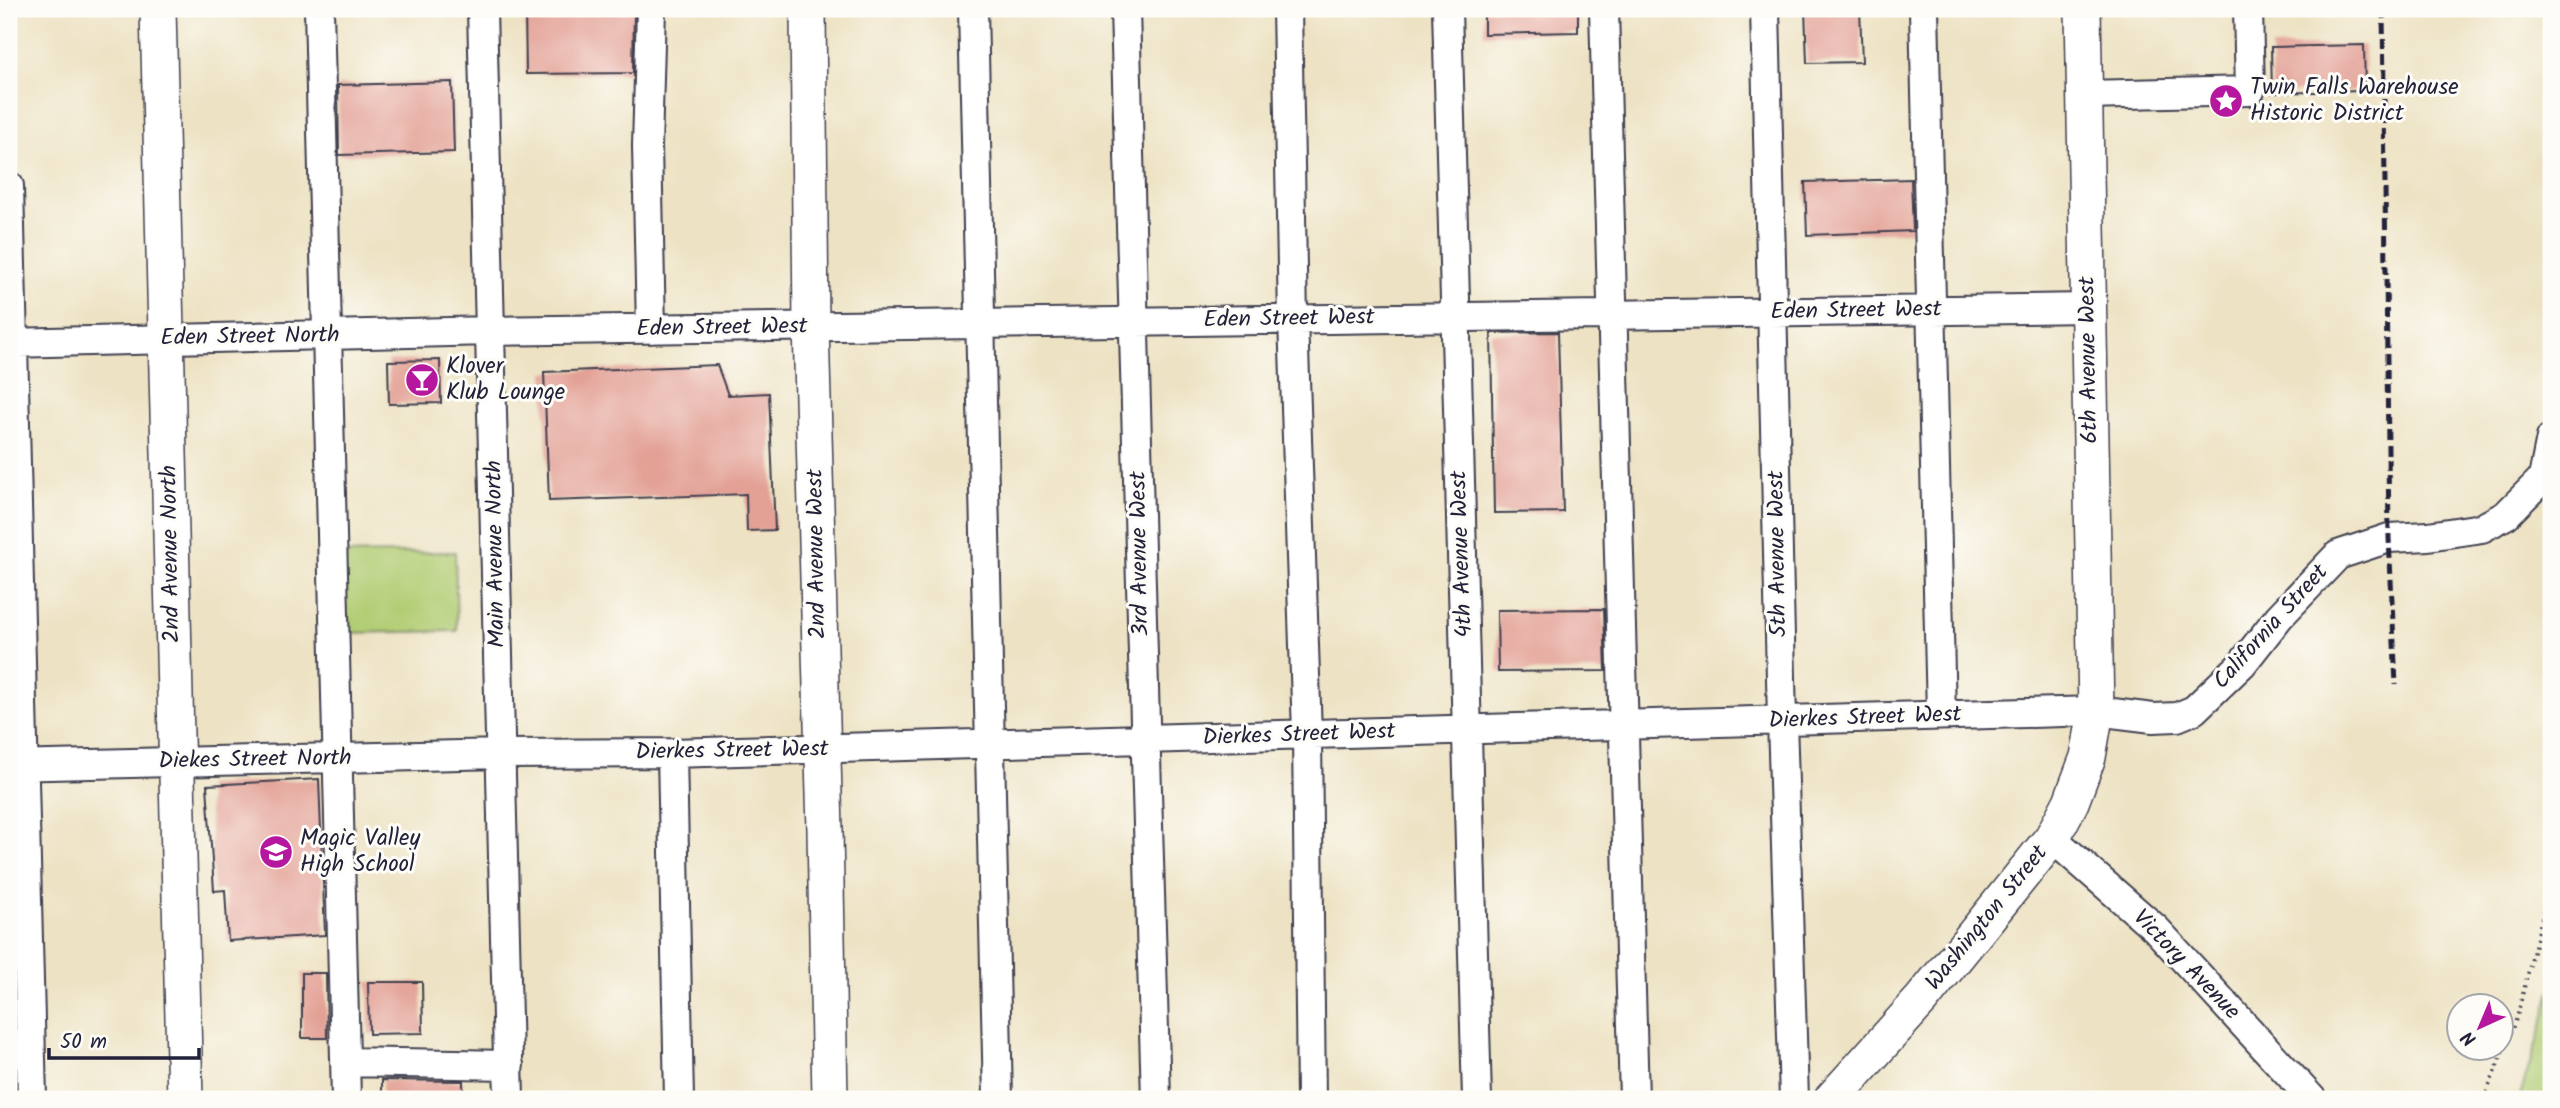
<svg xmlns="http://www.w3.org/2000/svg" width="2560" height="1108" viewBox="0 0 2560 1108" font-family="Kalam,sans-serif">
  <rect width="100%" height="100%" fill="#fdfcf7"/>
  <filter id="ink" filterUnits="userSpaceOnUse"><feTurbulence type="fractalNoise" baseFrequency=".0143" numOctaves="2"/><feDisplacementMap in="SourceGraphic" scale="14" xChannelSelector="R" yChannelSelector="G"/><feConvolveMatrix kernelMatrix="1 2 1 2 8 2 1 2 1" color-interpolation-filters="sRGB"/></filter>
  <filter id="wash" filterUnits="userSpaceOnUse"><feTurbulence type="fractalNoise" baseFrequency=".00686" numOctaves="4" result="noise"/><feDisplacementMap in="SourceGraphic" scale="28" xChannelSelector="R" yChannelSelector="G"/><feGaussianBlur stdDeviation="1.57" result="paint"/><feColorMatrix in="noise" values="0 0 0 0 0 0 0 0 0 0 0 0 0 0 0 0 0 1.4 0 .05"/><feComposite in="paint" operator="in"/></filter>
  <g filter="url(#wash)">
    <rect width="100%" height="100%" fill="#ede2c3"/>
    <!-- green -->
    <path fill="#b1cc72" stroke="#6a7756" stroke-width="2" d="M455,552l2,79 -115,2 -2,-79z
      M2551,990v109h-32l26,-83z"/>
    <g id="blocks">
      <!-- building -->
      <path fill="#e3a095" d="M525,9h109l-1,64 -107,1z
        M1484,9h94v23l-94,2z
        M1805,9h55l2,53 -55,1z
        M2364,45l1,46 -93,2 -1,-46z
        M452,82l2,70 -115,3 -1,-70z
        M1911,179l2,52 -106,4 -2,-53z
        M1558,332l5,180 -69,1 -3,-180z
        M440,360l1,43 -52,1 -1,-43z
        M717,365l11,30 41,-2 6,137 -28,1 -1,-37 -197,7 -5,-129z
        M1604,609l2,62 -108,1 -1,-62z
        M319,779l6,156 -97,6 -3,-51 -11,1 -7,-106z
        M302,973h24l1,65h-25z
        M368,982h54l1,51 -54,1z
        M382,1080l81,1v18h-81z"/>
    </g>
  </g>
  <g filter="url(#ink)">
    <use href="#blocks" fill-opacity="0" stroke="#403f4f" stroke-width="2"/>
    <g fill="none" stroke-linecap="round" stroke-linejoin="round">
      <!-- minor casing -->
      <g stroke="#403f4f" stroke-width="32">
        <path id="minor" d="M319,9l27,1090
          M482,9l27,1090
          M973,9l25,1090
          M1125,9c12,363 18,727 31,1090
          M1287,9l6,310 14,415 4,365
          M1447,9l30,1090
          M1604,9l30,1090
          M1765,9l17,711 12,379
          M1924,9l17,706
          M2085,95l165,-4 -2,-82
          M9,186l23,913
          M651,329l-4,-183 4,-137
          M9,343l481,-12 1598,-23
          M672,753l7,346
          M9,766l492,-12 171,-1 1424,-42 57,7 24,-1 17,-7 48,-46 37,-47 59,-62 51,-17 39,-2 54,-8 24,-13 37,-37 8,-40
          M2052,838l104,91 156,170
          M345,1062l164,3"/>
      </g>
      <!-- major casing -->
      <g stroke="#403f4f" stroke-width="38">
        <path id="major" d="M158,9l27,1090
          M808,9l3,317 14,504 5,269
          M1832,1099l90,-100 130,-161 19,-36 17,-45 8,-46 -13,-702"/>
      </g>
      <!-- path -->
      <path stroke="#403f4f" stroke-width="3.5" stroke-dasharray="2 5" stroke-linecap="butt" d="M2484,1099l33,-82 34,-136
        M2546,1099l5,-16"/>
      <!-- minor -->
      <use href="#minor" stroke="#fff" stroke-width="28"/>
      <!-- major -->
      <use href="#major" stroke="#fff" stroke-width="35"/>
      <!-- rail -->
      <path stroke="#22223b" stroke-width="5" stroke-dasharray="10 5" stroke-linecap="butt" d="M2383,9l6,529 7,147"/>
    </g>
  </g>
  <!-- icons -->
  <defs>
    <g id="sight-disc" transform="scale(1.75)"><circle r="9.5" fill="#b5179e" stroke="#fdfcf7"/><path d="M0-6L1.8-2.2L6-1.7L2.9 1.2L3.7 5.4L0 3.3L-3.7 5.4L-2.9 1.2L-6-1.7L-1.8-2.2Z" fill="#fff"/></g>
    <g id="bar-disc" transform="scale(1.75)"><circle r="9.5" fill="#b5179e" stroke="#fdfcf7"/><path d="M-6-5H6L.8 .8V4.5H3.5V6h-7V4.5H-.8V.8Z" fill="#fff"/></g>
    <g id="school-disc" transform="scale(1.75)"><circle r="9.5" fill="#b5179e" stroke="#fdfcf7"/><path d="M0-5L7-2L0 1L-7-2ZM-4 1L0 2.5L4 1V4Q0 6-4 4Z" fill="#fff"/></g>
  </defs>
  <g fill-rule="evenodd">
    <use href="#sight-disc" x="2226" y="101"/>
    <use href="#bar-disc" x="422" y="380"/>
    <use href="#school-disc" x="276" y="852"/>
  </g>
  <g text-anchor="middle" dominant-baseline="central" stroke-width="6" stroke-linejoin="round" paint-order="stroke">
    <!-- poi labels -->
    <g font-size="23" fill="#22223b" stroke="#fdfcf7" text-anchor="start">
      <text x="2250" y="88">Twin Falls Warehouse<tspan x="2250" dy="26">Historic District</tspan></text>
      <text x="446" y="367">Klover<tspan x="446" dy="26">Klub Lounge</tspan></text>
      <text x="300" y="839">Magic Valley<tspan x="300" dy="26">High School</tspan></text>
    </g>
    <!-- street labels -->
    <g font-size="23" fill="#22223b" stroke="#fdfcf7">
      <text transform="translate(1856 311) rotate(-1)">Eden Street West</text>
      <text transform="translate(1289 319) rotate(-1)">Eden Street West</text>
      <text transform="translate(722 328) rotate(-1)">Eden Street West</text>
      <text transform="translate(250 337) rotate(-1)">Eden Street North</text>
      <text transform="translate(2089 360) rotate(-91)">6th Avenue West</text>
      <text transform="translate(171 554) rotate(-91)">2nd Avenue North</text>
      <text transform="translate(496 554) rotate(-91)">Main Avenue North</text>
      <text transform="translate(817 554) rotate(-91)">2nd Avenue West</text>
      <text transform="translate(1140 554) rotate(-91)">3rd Avenue West</text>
      <text transform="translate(1462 554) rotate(-92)">4th Avenue West</text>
      <text transform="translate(1778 554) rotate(-91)">5th Avenue West</text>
      <text transform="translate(2271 627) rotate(-48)">California Street</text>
      <text transform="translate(1865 718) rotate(-2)">Dierkes Street West</text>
      <text transform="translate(1299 735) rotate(-2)">Dierkes Street West</text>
      <text transform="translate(732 751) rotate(-1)">Dierkes Street West</text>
      <text transform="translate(255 760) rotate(-1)">Diekes Street North</text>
      <text transform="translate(1987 918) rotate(-51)">Washington Street</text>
      <text transform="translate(2186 965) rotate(46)">Victory Avenue</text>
    </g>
  </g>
  <!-- margin -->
  <rect width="2560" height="1108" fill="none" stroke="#fdfcf7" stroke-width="35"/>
  <!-- north arrow -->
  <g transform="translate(2480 1027) rotate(224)"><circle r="33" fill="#fdfcf7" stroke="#a5a5ac" stroke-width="2"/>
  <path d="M0-5L12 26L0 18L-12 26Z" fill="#b5179e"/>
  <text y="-10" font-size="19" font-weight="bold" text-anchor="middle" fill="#22223b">N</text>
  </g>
  <!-- scale -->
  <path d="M49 1048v10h150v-10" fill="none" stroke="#22223b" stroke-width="3.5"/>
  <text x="60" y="1048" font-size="21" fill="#22223b" stroke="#fdfcf7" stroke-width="5" paint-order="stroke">50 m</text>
</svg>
